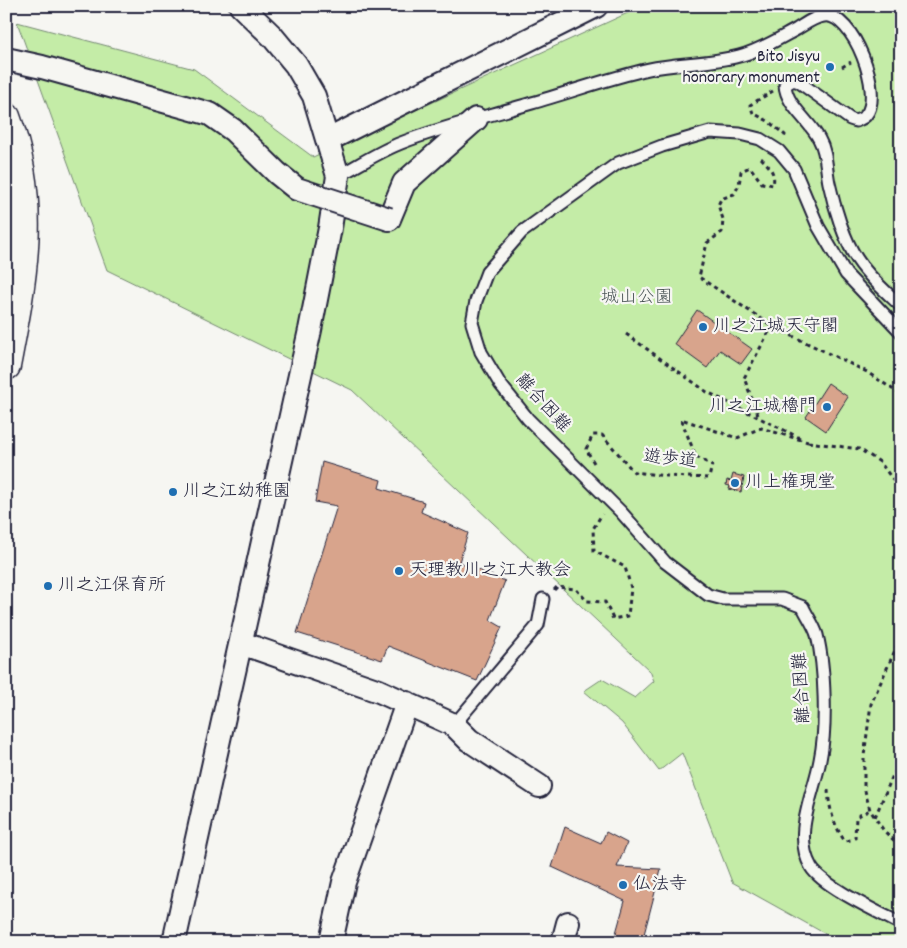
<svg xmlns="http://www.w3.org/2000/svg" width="907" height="948" viewBox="0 0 907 948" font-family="Dekko,'Klee One',sans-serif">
  <rect width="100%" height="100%" fill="#f6f6f2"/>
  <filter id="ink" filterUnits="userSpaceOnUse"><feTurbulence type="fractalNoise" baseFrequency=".02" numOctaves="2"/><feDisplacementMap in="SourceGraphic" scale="10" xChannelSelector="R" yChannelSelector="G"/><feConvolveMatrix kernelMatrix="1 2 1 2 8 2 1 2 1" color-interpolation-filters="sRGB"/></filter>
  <g filter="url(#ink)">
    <!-- green -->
    <path fill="#c4eca7" stroke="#738771" d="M643,6h258v936h-61l-108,-60 -50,-129 -23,18 -37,-48 -38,-32 18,-12 33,19 19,-17 -4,-10 -298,-281 -245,-120 -90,-248 177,47 119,88z"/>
    <!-- building -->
    <path fill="#d8a48c" stroke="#22223b" d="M697,310l55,39 -11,15 -21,-14 -13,18 -33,-24z
      M828,383l20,14 -22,34 -20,-14z
      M322,462l59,18 -2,8 45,14 -3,10 47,21 -9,29 46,19 -15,39 12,7 -25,54 -89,-35 -6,14 -85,-27 40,-127 -22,-4z
      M733,474l11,3 -3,15 -12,-3 1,-3 -4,-1 1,-5 4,1z
      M565,827l36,16 5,-11 21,11 -10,24 44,2 -19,73h-23l-5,-2 11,-39 -73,-34z"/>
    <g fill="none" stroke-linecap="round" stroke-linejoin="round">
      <!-- service casing -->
      <g stroke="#22223b" stroke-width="15">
        <path id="service" d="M338,176c21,-11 42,-25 63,-33 43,-17 88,-27 131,-40 39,-11 77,-25 117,-34 29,-6 60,-5 90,-13 20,-5 39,-17 58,-27 8,-5 17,-12 27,-13 29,-4 60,78 42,99 -2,3 -6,4 -10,6l-6,-2 -51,-37 -6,-2 -8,5c1,20 25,36 34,54 8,14 7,30 10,44 5,23 15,57 28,76 12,18 28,32 44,47
          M901,332l-55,-58 -28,-48 -24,-57 -15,-18 -19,-12 -20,-5 -30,-2 -48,14 -44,17 -96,69 -35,40 -11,29 -4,22 9,29 19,32 28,35 93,93 44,50 43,33 15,4h59l21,8c4,9 11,18 14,28 8,32 10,92 3,125 -6,34 -28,74 -9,107 11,19 69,46 90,57
          M454,725l84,-100 5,-26"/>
      </g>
      <!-- minor casing -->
      <g stroke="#22223b" stroke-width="26">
        <path id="minor" d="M6,59l36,8 168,47 23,16 44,43 20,16
          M328,140l268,-134
          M389,219l15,-36 72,-64
          M241,643l138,48 75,34 15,15 70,46
          M174,942l136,-612 20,-102 8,-52 -24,-80 -18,-31 -24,-29 -31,-30
          M331,942l13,-60 63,-179
          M563,942l5,-19"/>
      </g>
      <!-- tertiary casing -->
      <g stroke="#22223b" stroke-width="31">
        <path id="tertiary" d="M6,117c32,86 17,161 0,249"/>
      </g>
      <!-- path -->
      <path stroke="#22223b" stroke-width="3" stroke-dasharray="4 4" stroke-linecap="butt" d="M842,67l9,-5
        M773,91l-23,14 3,8 15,8 17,14 -1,3
        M761,158c8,8 15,15 12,27l-11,-2 -12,-16 -9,4 -2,14 -5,9 -13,5 -3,6 5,14 -1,13 -15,11 -8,34 73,49
        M626,334l81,58 93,46
        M758,415l-14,-37 28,-52 95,46 34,23
        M808,442l51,7 21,13 21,29
        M594,463l-8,-14 7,-14h9l32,37 33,4 42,2 3,-13 -16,-8 -15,-38 56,19 24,-10 47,14
        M554,590l3,-3 19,2 11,12 18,1 8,17 15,-3 3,-28 -6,-21 -31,-16 -1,-22 9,-15
        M901,637l-30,67 -7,52v31l6,23 14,21 17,16
        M828,790c1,17 6,37 17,51l6,-1 4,-2 1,-21 14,-7
        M875,817l18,-42 8,-13"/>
      <!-- service -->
      <use href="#service" stroke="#f6f6f2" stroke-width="11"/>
      <!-- minor -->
      <use href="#minor" stroke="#f6f6f2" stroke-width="22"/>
      <!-- tertiary -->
      <use href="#tertiary" stroke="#f6f6f2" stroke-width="28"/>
      <!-- minor-bridge casing -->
      <g stroke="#22223b" stroke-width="26" stroke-linecap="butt">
        <path id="minor-bridge" d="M297,189l92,30"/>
      </g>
      <!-- minor-bridge -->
      <use href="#minor-bridge" stroke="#f6f6f2" stroke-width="22"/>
    </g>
  </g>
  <!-- markers -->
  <g fill="#1f6fb2" stroke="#f6f6f2" stroke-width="2">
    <circle cx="830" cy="67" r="5"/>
    <circle cx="703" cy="327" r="5"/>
    <circle cx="827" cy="407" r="5"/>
    <circle cx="735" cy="483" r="5"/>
    <circle cx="173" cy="492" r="5"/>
    <circle cx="399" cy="571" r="5"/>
    <circle cx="48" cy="586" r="5"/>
    <circle cx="623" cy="885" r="5"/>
  </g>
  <g text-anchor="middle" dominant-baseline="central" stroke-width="4.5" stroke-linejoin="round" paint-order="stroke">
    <!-- poi labels -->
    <g font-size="18" fill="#22223b" stroke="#f6f6f2" text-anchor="start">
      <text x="820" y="57" text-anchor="end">Bito Jisyu<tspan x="820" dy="21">honorary monument</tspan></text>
      <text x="713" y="327">川之江城天守閣</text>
      <text x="817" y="407" text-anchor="end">川之江城櫓門</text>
      <text x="745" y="483">川上権現堂</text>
      <text x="183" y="492">川之江幼稚園</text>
      <text x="409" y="571">天理教川之江大教会</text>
      <text x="58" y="586">川之江保育所</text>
      <text x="633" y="885">仏法寺</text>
    </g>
    <!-- park labels -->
    <g font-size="18" fill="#4a5456" stroke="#f6f6f2">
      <text x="637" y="298">城山公園</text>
    </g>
    <!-- street labels -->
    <g font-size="18" fill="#22223b" stroke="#f6f6f2">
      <text transform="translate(542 404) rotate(48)">離合困難</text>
      <text transform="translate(670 460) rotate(6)">遊歩道</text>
      <text transform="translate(803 688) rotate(-93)">離合困難</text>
    </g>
  </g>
  <!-- margin -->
  <rect width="907" height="948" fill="none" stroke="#f6f6f2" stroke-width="25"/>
  <rect x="12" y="12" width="882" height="923" fill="none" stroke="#22223b" stroke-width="2" filter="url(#ink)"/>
</svg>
